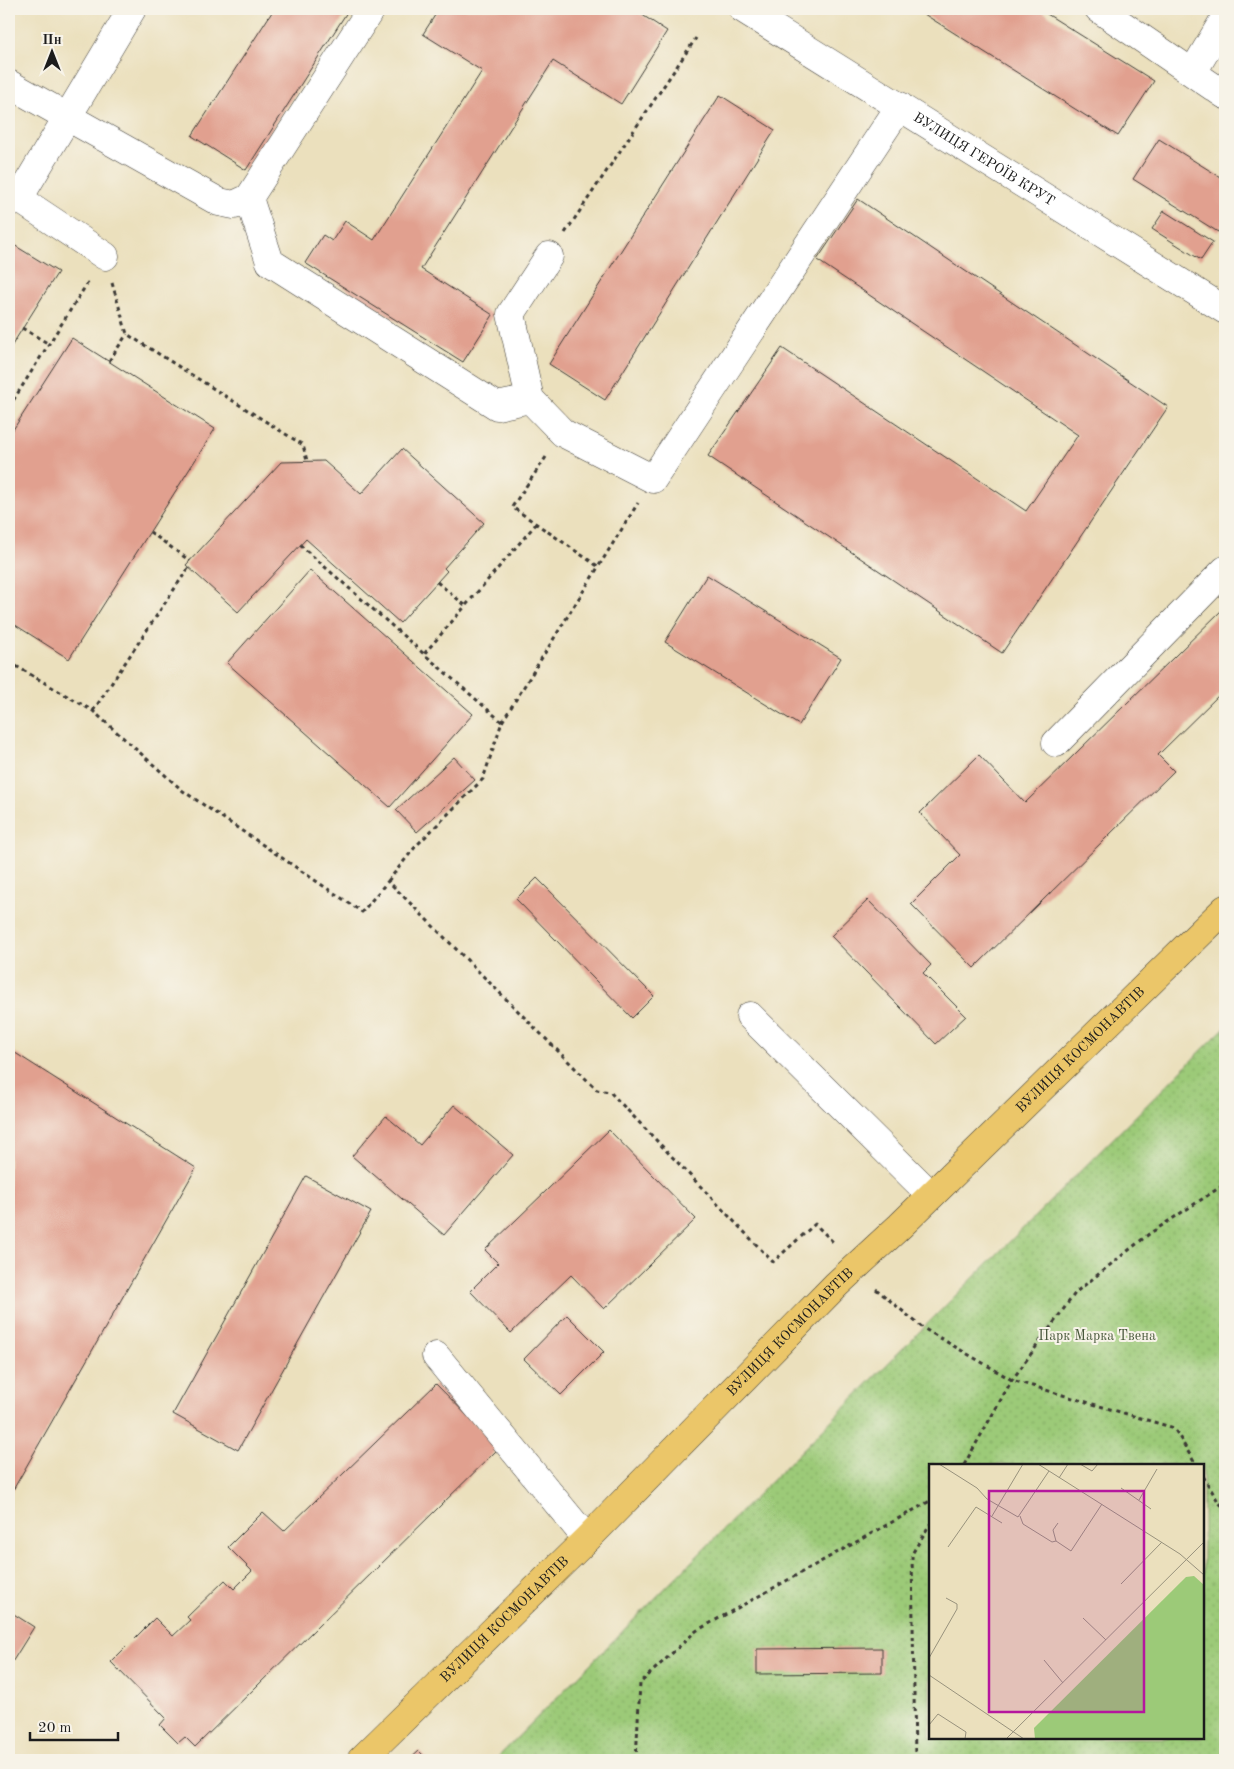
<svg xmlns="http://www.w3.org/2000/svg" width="1234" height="1769" viewBox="0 0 1234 1769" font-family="'Old Standard TT',serif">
  <defs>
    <pattern id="park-dots" width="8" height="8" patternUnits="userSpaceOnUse" patternTransform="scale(1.25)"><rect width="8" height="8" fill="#9cca78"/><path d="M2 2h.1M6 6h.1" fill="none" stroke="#86ad67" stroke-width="1.8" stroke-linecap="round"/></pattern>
  </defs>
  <rect width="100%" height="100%" fill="#f7f3e8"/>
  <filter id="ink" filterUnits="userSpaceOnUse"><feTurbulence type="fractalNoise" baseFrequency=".02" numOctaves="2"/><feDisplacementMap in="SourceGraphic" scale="10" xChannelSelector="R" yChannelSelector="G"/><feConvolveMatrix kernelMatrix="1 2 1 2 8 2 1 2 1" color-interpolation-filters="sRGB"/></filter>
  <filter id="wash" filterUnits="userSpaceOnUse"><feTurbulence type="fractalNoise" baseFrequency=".0096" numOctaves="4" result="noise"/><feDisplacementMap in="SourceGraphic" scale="20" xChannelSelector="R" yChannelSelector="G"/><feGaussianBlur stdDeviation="1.12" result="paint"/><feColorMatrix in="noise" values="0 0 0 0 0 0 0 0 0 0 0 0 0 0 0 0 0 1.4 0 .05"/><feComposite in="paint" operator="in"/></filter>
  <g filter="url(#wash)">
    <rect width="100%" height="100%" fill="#ebe0bd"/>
    <!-- park -->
    <path fill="url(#park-dots)" stroke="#5c734a" fill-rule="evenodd" d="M1225,1027v733h-730l428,-432zM930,1465h273v273h-273z"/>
    <g id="blocks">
      <!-- building -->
      <path fill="#e1a08f" d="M274,9h75l-103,161 -54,-34z
        M439,9h194l34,22 -46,73 -68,-43 -132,208 72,46 -30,47 -158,-99 18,-28 9,6 13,-20 29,19 108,-169 -59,-37z
        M916,9h123l115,72 -36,55z
        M720,95l55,35 -170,270 -56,-36z
        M1159,139l66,41v40l-7,12 -85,-53z
        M858,199l310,208 -166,246 -294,-197 74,-108 244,163 52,-76 -261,-175z
        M1164,211l49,31 -12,18 -49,-31z
        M9,242l49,30 -49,78z
        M72,338l143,91 -146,230 -60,-38v-185z
        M402,449l82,74 -40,45 3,3 -47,52 -94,-84 -68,73 -52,-47 95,-103 43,-1 37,33z
        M310,570l163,144 -83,93 -163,-144z
        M707,575l134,83 -42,67 -134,-83z
        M1225,607v82l-67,66 16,16 -200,197 -63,-64 49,-49 -40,-42 59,-58 46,48z
        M454,757l21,23 -58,52 -21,-22z
        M537,878l117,118 -22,22 -116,-119z
        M868,900l63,65 -8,8 43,43 -30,28 -105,-108z
        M9,1049l187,119 -187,329z
        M454,1105l59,50 -69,80 -92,-79 34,-40 34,29z
        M609,1130l87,89 -92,90 -33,-34 -60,58 -41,-42 28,-28 -13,-13z
        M306,1176l65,36 -133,238 -65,-36z
        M567,1315l37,37 -43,43 -37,-36z
        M436,1384l63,64 -304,299 -10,-10 -7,6 -18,-18 6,-7 -55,-56 44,-44 18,18 17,-16 -3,-3 38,-37 9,9 18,-18 -24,-24 35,-35 21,19z
        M9,1611l25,16 -25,40z
        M882,1648v25l-125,1v-25z
        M419,1751l9,9h-19z"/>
    </g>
  </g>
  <g filter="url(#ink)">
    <use href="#blocks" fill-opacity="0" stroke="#3b3934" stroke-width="1"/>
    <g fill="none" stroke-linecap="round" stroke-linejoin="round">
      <!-- minor casing -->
      <g stroke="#3b3934" stroke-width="29">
        <g id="minor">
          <path id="s1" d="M743,9l482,301"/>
          <path d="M1099,9l126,86"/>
          <path d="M1193,72l32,-54"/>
          <path d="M9,84l210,118 15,3 15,-7 122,-189"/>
          <path d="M9,192l96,64"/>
          <path d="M19,198l113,-189"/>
          <path d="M249,198l21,64 227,144 33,-7"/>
          <path d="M549,256l-38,58 19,85 33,34 90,46 247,-373"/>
          <path d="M1056,743l169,-173"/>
          <path d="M750,1016l181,179"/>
          <path d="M436,1356l151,183"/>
        </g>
      </g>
      <!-- major casing -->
      <g stroke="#3b3934" stroke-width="29">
        <g id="major">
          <path id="s2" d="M361,1760l226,-221 249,-254 64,-59 325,-317"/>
        </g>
      </g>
      <!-- path -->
      <path stroke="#3b3934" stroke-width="3" stroke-dasharray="4 4" stroke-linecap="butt" d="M565,233l131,-195
        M112,283l15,51 176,111 4,16
        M22,328l27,16
        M109,361l18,-27
        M9,407l81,-128
        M9,433l1,1
        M546,457l-34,50 87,60
        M150,532l40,29
        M300,545l124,109
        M437,582l29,24
        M9,662l84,49 90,80 179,121 26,-31 209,209 13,2 163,170 42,-38 19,19
        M93,711l96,-144
        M502,722l-78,-68 112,-130
        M388,881l28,-35 67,-67 19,-57 136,-219
        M876,1289l47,39 89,52 162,48 22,37
        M964,1465l48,-85 64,-88 73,-58 76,-50
        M1203,1476l16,27 6,5
        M636,1760l4,-77 56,-52 234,-130
        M915,1760l-3,-206 18,-30"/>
      <!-- minor -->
      <use href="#minor" stroke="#fff" stroke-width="28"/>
      <!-- major -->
      <use href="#major" stroke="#ebc669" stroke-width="28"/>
    </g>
  </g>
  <g text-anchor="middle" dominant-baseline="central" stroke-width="4" stroke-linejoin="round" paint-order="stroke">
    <!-- street labels -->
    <g font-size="14" fill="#1c1c1c" stroke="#f7f3e8">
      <text stroke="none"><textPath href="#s1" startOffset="284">ВУЛИЦЯ ГЕРОЇВ КРУТ</textPath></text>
      <text stroke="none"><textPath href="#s2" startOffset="1011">ВУЛИЦЯ КОСМОНАВТІВ</textPath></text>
      <text stroke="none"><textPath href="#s2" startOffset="606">ВУЛИЦЯ КОСМОНАВТІВ</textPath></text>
      <text stroke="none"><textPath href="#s2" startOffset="201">ВУЛИЦЯ КОСМОНАВТІВ</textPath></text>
    </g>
    <!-- park labels -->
    <g font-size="14" fill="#49593c" stroke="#f7f3e8">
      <text x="1097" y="1336">Парк Марка Твена</text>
    </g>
  </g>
  <!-- overview -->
  <g transform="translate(929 1464)">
    <rect width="275" height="275" fill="#ebe0bd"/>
    <path d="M265,112l10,9v154h-169l-1,-11 152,-151z" fill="#9cca78"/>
    <path fill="none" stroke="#98927d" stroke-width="1" d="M10,0l38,24 10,11 31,18 31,-46M109,0l142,90 24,21M151,0l12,7 6,-7M130,14l9,-14M192,24l30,21M210,36l18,-31M63,52l31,-52M91,52l3,8 29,18 4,-1M129,59l-5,7 3,11 15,10 31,-47M19,83l28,-40 26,16M192,120l41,-42M154,154l23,22M0,194l28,-49v-5l-11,-6M115,196l19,23M0,211l95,64M0,261l9,-11 28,18 -1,7M77,275l198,-197"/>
    <path fill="#b5179e" fill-opacity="0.15" stroke="#b5179e" stroke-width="2.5" d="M60,27h155v221h-155z"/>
    <rect width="275" height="275" fill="none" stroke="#1c1c1c" stroke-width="2.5"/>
  </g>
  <!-- margin -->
  <rect width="1234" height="1769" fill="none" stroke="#f7f3e8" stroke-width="30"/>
  <!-- north arrow -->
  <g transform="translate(52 52)" stroke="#f7f3e8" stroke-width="4" paint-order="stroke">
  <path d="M0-4L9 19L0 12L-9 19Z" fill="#1c1c1c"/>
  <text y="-8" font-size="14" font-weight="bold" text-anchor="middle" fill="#1c1c1c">Пн</text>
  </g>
  <!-- scale -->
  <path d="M30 1732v8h88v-8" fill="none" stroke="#1c1c1c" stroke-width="2.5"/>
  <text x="38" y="1732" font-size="15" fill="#1c1c1c" stroke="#f7f3e8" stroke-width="4" paint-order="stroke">20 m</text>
</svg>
